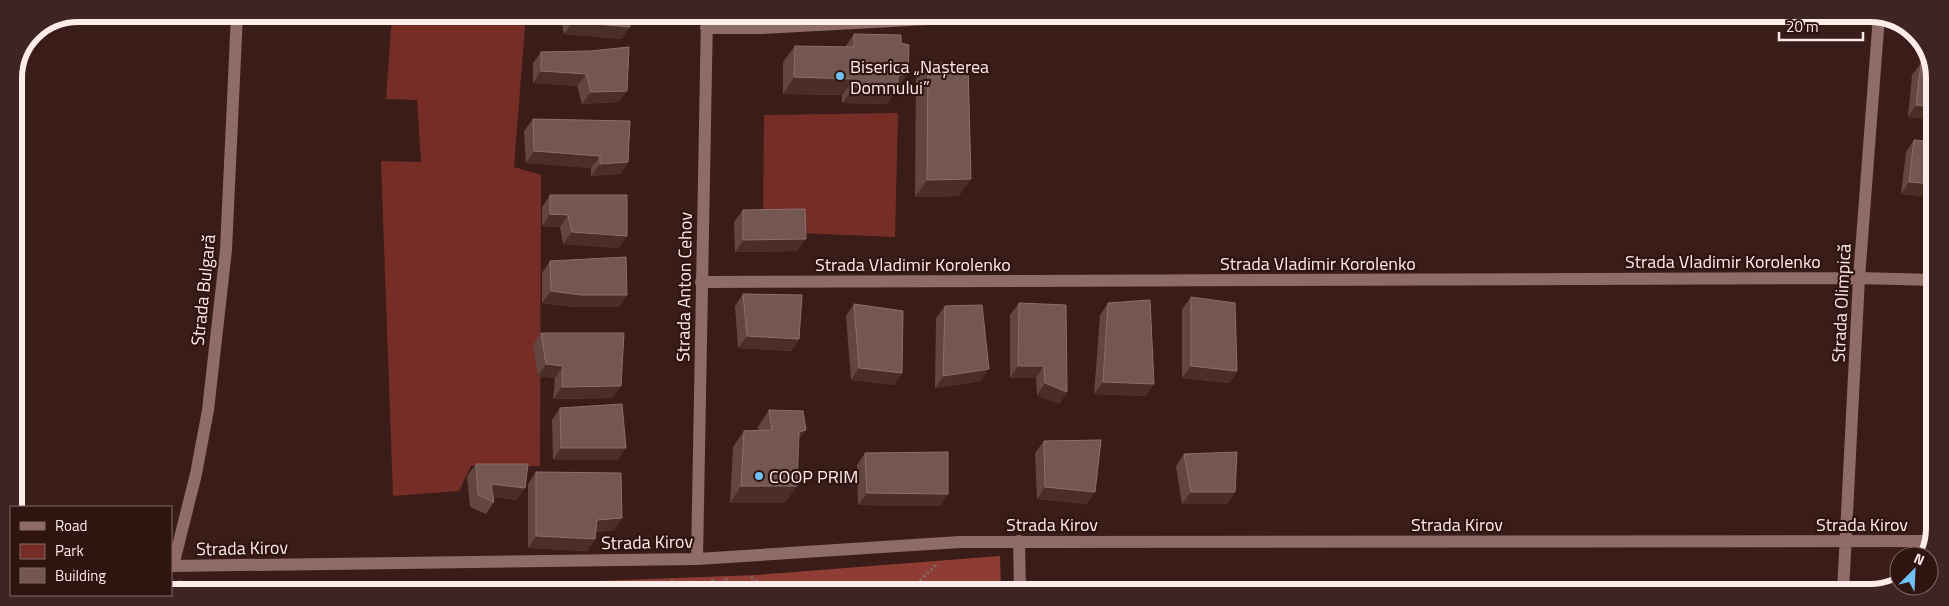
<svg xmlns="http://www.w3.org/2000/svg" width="1949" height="606" viewBox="0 0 1949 606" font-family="'Titillium Web',sans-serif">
  <rect width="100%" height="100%" fill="#3a1d19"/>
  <!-- green -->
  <path fill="#762d25" d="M392,14h134l-12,153 27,8 -1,291h-69l-12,25 -66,5 -12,-335 40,1 -4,-62 -31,-1z
    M898,113l-3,124 -98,-4 -34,-12 1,-106z"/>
  <!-- forest -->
  <path fill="#8f3d34" d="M1000,556l1,35 -634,-1 389,-15z"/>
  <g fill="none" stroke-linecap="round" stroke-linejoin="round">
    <!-- path -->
    <path stroke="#806764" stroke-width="3" stroke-dasharray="2.5 2.5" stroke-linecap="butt" d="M751,577l21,14
      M726,578l3,13
      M631,591l5,-10
      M660,591l13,-11
      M709,591l4,-12
      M909,591l27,-26"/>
    <!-- street -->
    <path stroke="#8f6c67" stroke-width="12" d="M706,28h56l240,-13
      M701,282l1158,-4 75,2
      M1019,541l1,50
      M697,559l10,-544
      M171,566l526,-7 263,-17 973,-1
      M173,566l23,-92 12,-64 18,-160 11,-236
      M1843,592l16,-314 20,-262"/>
  </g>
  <!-- wall -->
  <path fill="#644641" d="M537,14h93l-8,25 -58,-5 -3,-13h-25z
    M854,34l44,52 -11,18 -45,-1v-8l-59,-1v-32l12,-16 50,1z
    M541,52l86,39 -9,11 -36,2 -5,-18 -44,-3v-20z
    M928,63l31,133 -44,1 1,-118z
    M1921,63l14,57 -27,-3 4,-42z
    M533,119l95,43 -8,12 -29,2v-8l-65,-5 -2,-32z
    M1914,140l21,2v55l-34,-3 5,-42z
    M550,195l69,53 -56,-4 -3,-17 -18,-1v-19z
    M743,210l54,41 -62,1 -1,-30z
    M550,261l77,34 -9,12h-45l-31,-4v-30z
    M743,294l56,45 -8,12 -53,-3 -3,-42z
    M1191,297l46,74 -8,12 -47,-5v-69z
    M1019,303l48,89 -8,12 -22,-9 -1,-17h-26v-63z
    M1108,303l46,81 -9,12 -51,-2 6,-79z
    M854,304l40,81 -43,-5 -5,-64z
    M945,306l36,75 -46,7 1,-70z
    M541,333l71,65 -59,1 2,-21 -17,-2 -5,-31z
    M560,408l66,40 -9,12h-64l-1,-40z
    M769,410l30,30 -14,63h-55l3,-56 11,-16 14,-1v-3z
    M1044,441l43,63 -50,-5 -2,-46z
    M865,453l75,53 -82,-1 -1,-40z
    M1184,454l51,38 -8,12h-45l-6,-38z
    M476,464l41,36 -24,-3 1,5 -8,12 -16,-7 -3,-31z
    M536,472l86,46 -8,12 -18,2 -1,7 -8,12 -59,-3v-64z"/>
  <!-- shaded-wall -->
  <path fill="#4c2e29" d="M541,14h25l-5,7h-25z
    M573,22l57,5 -8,12 -58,-5z
    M541,71l45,3 -9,12 -44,-3z
    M908,73l-21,31 -45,-1 12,-16 44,-11z
    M794,77l60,2 -12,16 -59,-1z
    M627,91l-9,11 -36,2 9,-12z
    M1916,105l19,2v13l-27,-3z
    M534,151l66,5 -9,12 -65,-5z
    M628,162l-8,12 -29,2 9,-12z
    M971,179l-12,17 -44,1 12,-17z
    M1909,182l26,2v13l-34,-3z
    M550,214l18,1 -8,12 -18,-1z
    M572,232l55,4 -8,12 -56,-4z
    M806,239l-9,12 -62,1 8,-12z
    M551,291l76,4 -9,12h-45l-31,-4z
    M747,336l52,3 -8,12 -53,-3z
    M546,364l17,2 -8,12 -17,-2z
    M1018,366h26l-8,12h-26z
    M1191,366l46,5 -8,12 -47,-5z
    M859,368l43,5 -8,12 -43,-5z
    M989,369l-8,12 -46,7 8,-12z
    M1103,382l51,2 -9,12 -51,-2z
    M1045,383l22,9 -8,12 -22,-9z
    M621,386l-9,12 -59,1 9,-12z
    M806,430l-12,17 5,-15z
    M561,448h65l-9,12h-64z
    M491,484l34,4 -8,12 -34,-4z
    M741,486h56l-12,17h-55z
    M1045,487l50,5 -8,12 -50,-5z
    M1191,492h44l-8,12h-45z
    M867,493l81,1 -8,12 -82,-1z
    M622,518l-8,12 -25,2 8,-12z
    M536,536l59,3 -8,12 -59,-3z"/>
  <!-- building -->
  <path fill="#745753" stroke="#8a6f6b" d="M571,14h59v13l-57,-5z
    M854,34l47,1v8l8,2 -1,28 -10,3v12l-44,-1v-8l-60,-2 1,-31 59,1z
    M629,47l-2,44 -36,1 -5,-18 -45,-3v-19l49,-1z
    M928,63h40l3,116 -44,1z
    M1921,63l10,1 4,10v33l-19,-2z
    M533,119l97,2 -2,41 -28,2v-8l-66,-5z
    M1914,140l21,2v42l-26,-2z
    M550,195h77v41l-55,-4 -4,-17 -18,-1z
    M805,209l1,30 -63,1v-30z
    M626,257l1,38h-46l-30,-4 -1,-30z
    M743,294l59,1 -3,44 -52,-3z
    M1191,297l44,6 2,68 -46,-5z
    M1150,300l4,84 -51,-2 5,-79z
    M1019,303l47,2 1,87 -22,-9 -1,-17h-26z
    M854,304l49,7 -1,62 -43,-5z
    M982,305l7,64 -46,7 2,-70z
    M541,333h83l-3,53 -59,1 1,-21 -17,-2z
    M622,404l4,44h-65l-1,-40z
    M769,410l34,1 3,19 -7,2 -2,54h-56l3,-55 28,-1z
    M1101,440l-6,52 -50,-5 -1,-46z
    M948,452v42l-81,-1 -2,-40z
    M1237,452l-2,40h-44l-7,-38z
    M476,464h52l-3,24 -34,-4 3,18 -16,-7z
    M536,472l85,1 1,45 -25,2 -2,19 -59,-3z
    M181,581l-1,9h-9v-8z"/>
  <!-- markers -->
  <g fill="#70c1f4" stroke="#2f1410" stroke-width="2">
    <circle cx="840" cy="76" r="5"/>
    <circle cx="759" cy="476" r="5"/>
  </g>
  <g text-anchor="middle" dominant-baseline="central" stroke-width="4.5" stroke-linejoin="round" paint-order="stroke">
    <!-- poi labels -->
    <g font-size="18" fill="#fdecea" stroke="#2f1410" text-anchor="start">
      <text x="850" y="66">Biserica „Nașterea<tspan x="850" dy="21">Domnului”</tspan></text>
      <text x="769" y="476">COOP PRIM</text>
    </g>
    <!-- street labels -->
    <g font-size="18" fill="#fdecea" stroke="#2f1410">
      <text x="1723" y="261">Strada Vladimir Korolenko</text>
      <text x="1318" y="263">Strada Vladimir Korolenko</text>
      <text x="913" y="264">Strada Vladimir Korolenko</text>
      <text transform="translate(684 287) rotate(-89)">Strada Anton Cehov</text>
      <text transform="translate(203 290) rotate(-84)">Strada Bulgară</text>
      <text transform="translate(1841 303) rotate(-87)">Strada Olimpică</text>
      <text x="1052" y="524">Strada Kirov</text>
      <text x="1457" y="524">Strada Kirov</text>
      <text x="1862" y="524">Strada Kirov</text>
      <text transform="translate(647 542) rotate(-1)">Strada Kirov</text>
      <text transform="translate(242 548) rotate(-1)">Strada Kirov</text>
    </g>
  </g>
  <!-- crop -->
  <path d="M0 0H1949V606H0ZM78 22H1870A56 56 0 0 1 1926 78V528A56 56 0 0 1 1870 584H78A56 56 0 0 1 22 528V78A56 56 0 0 1 78 22Z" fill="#3f2521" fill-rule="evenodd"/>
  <path fill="none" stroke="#fdecea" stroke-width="6" d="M78 22H1870A56 56 0 0 1 1926 78V528A56 56 0 0 1 1870 584H78A56 56 0 0 1 22 528V78A56 56 0 0 1 78 22Z"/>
  <!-- legend -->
  <rect x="10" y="506" width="162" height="90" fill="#2f1410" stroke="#816a67"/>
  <rect x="20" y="522" width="25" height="8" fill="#8f6c67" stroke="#816a67"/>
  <text x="55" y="531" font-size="15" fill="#fdecea">Road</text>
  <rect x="20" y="544" width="25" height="15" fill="#762d25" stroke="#816a67"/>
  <text x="55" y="556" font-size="15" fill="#fdecea">Park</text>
  <rect x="20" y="568" width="25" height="15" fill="#745753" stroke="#816a67"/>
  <text x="55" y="581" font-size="15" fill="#fdecea">Building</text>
  <!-- north arrow -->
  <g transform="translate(1914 571) rotate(24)"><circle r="24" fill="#2f1410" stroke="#816a67"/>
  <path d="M0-4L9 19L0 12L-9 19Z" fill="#70c1f4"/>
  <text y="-8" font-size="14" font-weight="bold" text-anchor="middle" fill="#fdecea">N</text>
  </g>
  <!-- scale -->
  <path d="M1779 32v8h84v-8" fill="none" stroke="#fdecea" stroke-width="2.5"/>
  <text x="1786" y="32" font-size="15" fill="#fdecea" stroke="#2f1410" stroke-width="4" paint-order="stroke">20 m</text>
</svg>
